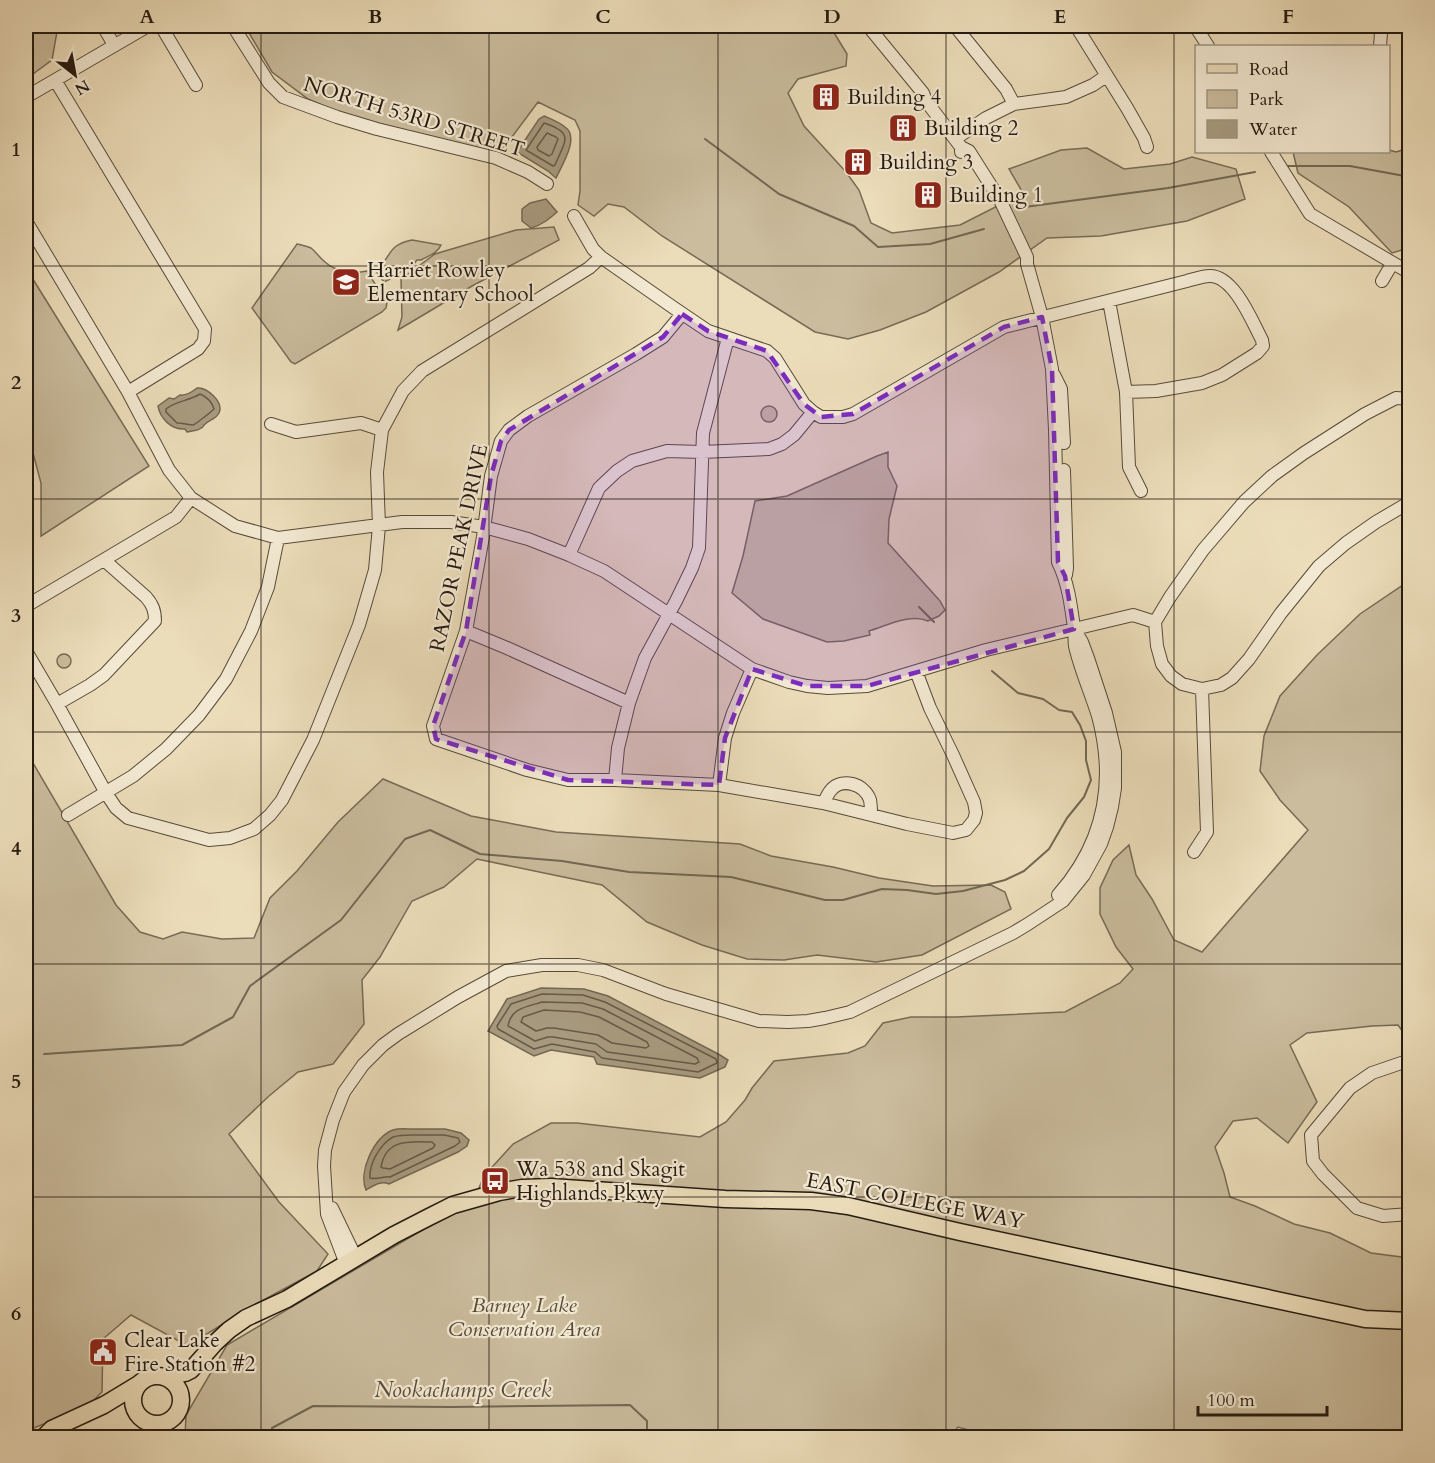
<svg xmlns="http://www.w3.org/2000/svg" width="1435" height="1463" viewBox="0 0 1435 1463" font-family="Cardo,serif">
  <rect width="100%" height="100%" fill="#ecddba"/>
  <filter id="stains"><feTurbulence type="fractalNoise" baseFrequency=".00333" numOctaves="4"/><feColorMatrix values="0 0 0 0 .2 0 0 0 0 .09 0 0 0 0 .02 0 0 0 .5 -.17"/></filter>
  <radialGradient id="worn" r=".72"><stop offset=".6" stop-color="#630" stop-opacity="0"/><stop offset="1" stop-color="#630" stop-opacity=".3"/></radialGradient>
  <!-- green -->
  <path fill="#cabc9d" stroke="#776b56" stroke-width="1.5" d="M26,26h32l-6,34 -26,19z
    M245,26h585l17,28 -1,12 -48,13 -10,14 16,33 42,46 13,18 12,33 21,10 68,-8 63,-32 -14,-24 52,-19 26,-2 37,21 46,-5 22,-7 44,12 9,30 -58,22 -86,15 -54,2 -48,34 -73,40 -46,18 -32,9 -33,-7 -153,-96 -38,-29 -16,-3 -14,12 -16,-11 2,-14v-60l-5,-11 -37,-18 -32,43 -10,11 -134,-34 -54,-23 -36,-27z
    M1409,148v100l-17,5 -43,-46 -51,-34 -5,-21h95l1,-2 7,2z
    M554,227l5,13 -87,46 -74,44 4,-13 -1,-38 34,-25 81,-24z
    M412,240l29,5c-3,8 -13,11 -20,15h-4c-8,11 -10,7 -20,14 -4,3 -7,6 -13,8l-9,-12c17,-10 10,-25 37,-30z
    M297,244c4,1 9,2 14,4 5,4 9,10 14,14 11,10 28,12 42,9l20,32 -1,5 -4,4 -87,52 -4,-2 -39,-54z
    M26,268l123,198 -108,70v-53l-15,-56z
    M761 414a8 8 0 1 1 16 0a8 8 0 1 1-16 0Z
    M888,452v15l9,19 -8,33 -1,24 52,58 5,9 -6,6 -11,5c-18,-8 -42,5 -59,10l1,4 -26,6 -17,1 -64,-23 -31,-26 11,-37 12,-55 32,-5 90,-40z
    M1409,581v454l-3,1 -8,-11 -26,1 -65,7 -17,12 27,57 -29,41 -31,-25 -24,3 -18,26 9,26 6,24 25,9 39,18 36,9 41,20 38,5v179l-354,1 -4,-3 -12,3h-41l-40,-11 -9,11h-764l1,-23 41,-70 226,-133 18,-5 13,-31 29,-32 38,-21h26l123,14 26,-15 19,-22 7,-12 22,-27 74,-8 17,-7 18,-23 28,-6h45l109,-5 55,-29 13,-14 -17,-22 -16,-33v-26l13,-28 16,-15 7,30 16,24 22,41 28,12 106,-122 -28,-30 -20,-29 4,-35 16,-40 37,-41 43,-41z
    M57 661a7 7 0 1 1 14 0a7 7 0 1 1-14 0Z
    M26,751l90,154 24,27 23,7 19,-7 40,7 32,-1 16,-40 27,-27 41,-49 45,-43 88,37 85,16 184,12 31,12 62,11 46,11 54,8 58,-1 14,7 6,17 -89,46 -46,7 -59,-7 -33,5 -37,-1 -45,-14 -55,-23 -45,-37 -125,-26 -33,28 -32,14 -32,56 -18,23 2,44 -31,40 -35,8 -29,24 -40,38 50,68 49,52 -11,17 -72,39 -57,36 -57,-31 -28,24 -1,53 -14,14 -59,24 -3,-2z"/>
  <!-- water -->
  <path fill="#a89b80" stroke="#736753" stroke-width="1.5" d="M544,116c7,3 15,6 21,11 15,10 -3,38 -9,51l-8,-7 -31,-19 22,-33z
    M546,199l11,13c-8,7 -15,13 -26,16l-9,-7v-12l8,-6z
    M197,388c10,-1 27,14 22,25 -3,6 -10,7 -15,12 -1,1 -1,3 -3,3 -3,3 -10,3 -14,4l-2,-3c-14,1 -25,-11 -27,-23l11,-8 5,1 6,-4c6,1 12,-3 17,-7z
    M541,988l43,1 24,7 112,59 8,5 -3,7 -25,11 -103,-14 -3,-7 -43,-7 -17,6 -46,-25 19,-32z
    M412,1129h33l16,4 8,7 -2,6 -9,6 -69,32c-8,-4 -16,2 -23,6 -8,-18 8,-53 27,-60 6,-2 14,-1 19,-1z"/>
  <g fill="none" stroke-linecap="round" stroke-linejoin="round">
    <!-- shore -->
    <path stroke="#665a48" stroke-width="1.5" d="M544,123c31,10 21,18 11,42l-2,1 -27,-16z
      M547,133l9,4 2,2 -6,15 -3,2 -11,-6 -1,-3z
      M200,394c7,3 12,8 14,15 -3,3 -18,15 -21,16 -5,0 -10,-2 -16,-2l-11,-11v-3c9,-8 23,-8 34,-15z
      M542,994l41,1 22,7 111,57 1,4 -19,9 -96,-14 -7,-6 -43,-8 -18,5 -36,-20 -1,-3 14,-22z
      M542,1002l40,1 21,6 94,49 2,4 -4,2 -88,-12 -11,-8 -43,-7h-5l-13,4 -27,-15c3,-18 18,-19 34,-24z
      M544,1010l36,2 19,5 48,25 2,4 -3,2 -34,-5 -14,-8 -44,-7h-7l-11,3 -15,-9 2,-5z
      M413,1135h31l14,3 2,4 -5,4 -65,31c-6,-1 -14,3 -20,1 -1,-14 10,-34 23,-41 6,-2 13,-2 20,-2z
      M432,1142l3,3 -2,3 -43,21 -7,-1 -2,-1c5,-29 29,-25 51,-25z"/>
    <!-- stream -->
    <path stroke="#736753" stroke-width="2" d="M705,139l74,55 75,32 24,21 52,-3 54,-15
      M1288,166h62l60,11
      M1017,208l151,-20 87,-16
      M919,607l15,15
      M44,1054l138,-9 51,-28 17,-31 91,-66 64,-81 25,-9 50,24 82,7 67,11 102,5 94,23h18l39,-11 25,1 29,4 27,-3 42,-11 19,-9 25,-22 18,-31 17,-21 7,-17 -5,-20v-19l-6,-16 -8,-13 -13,-2 -16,-11 -25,-6 -26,-22
      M273,1438l-1,-10 41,-22 138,1 179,-2 17,16v17"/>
    <!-- minor casing -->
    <g stroke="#564b3a" stroke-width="14">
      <path id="minor" d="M103,26l11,19
        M161,26l35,59
        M233,26l36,57 14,14 54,20 40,12 119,29 32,14 19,12
        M868,26l55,67 3,8 35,46v5
        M955,26l51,63 8,15
        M1076,26l51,82 17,30 3,9
        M1195,26l13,20
        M1379,26l2,7 -1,13
        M55,80l150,249 -1,12 -6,8 -70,43
        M26,97l122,-71
        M955,139l31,-21 28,-14 52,-7 27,-12 13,-9
        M961,147l8,4 31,49 27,57v7l15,53 10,52 3,61 3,132c10,20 13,43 16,66 1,6 0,12 1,18 5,23 16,47 23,70 18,67 6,127 -40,179
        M1271,152l39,62 100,59
        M574,216l19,33 8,8 73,51 34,23 59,20 8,7 29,46 9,8 8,5h22l10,-3 151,-87 183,-46c7,-2 16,-5 23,-5 24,0 42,45 52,64l1,6 -6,7 -35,22 -20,8 -46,8 -30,1
        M26,221l102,171 41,78 22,28 44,28 43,12 124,-16h49l33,5 44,12 41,16 35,16 148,98 37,13 18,4 21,2 39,-2 119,-36 147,-35 22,7
        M1382,281l10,-17
        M1109,301l17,91 3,75 12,24
        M682,314l-19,23 -27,17 -108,62 -19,14 -8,11 -10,35 -8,61 -17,94 -33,95 3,13 91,31 41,10h47l104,5 104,18 84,21 46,9 13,-3 8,-10 2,-7 -2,-11 -21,-47 -23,-47 -14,-37
        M1054,375l7,14 3,54
        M1410,399l-14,-1 -31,16 -61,39 -32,23 -28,26 -41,48 -33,47 -15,25 2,24 5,18 9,12 11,8 20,5 19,-4 11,-7 17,-19 32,-46 38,-47 27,-23 30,-21 34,-20
        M271,424l25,8 65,-9 21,7
        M1064,470l3,98 -1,7
        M569,555l30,-67 18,-17 15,-10 35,-10 35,1 67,-3 13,-5 12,-9 19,-23
        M26,606l150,-89 15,-19
        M466,631l41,17 122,55
        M26,651l31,53 49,89 10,15 12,10 81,22 21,-2 24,-9 16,-14 12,-15 31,-60 46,-115 16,-55 4,-44 -2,-54 5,-42 21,-39 19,-20 167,-103 12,-11
        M57,704l33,-19 14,-10 51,-54c0,-10 -2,-16 -9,-24l-42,-37
        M615,780l3,-32 11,-45 16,-45 31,-57 16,-33 7,-20 4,-115 25,-95
        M719,785l6,-47 8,-25 19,-44
        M823,803c3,-4 5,-10 8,-13 11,-13 34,-6 39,10 1,5 1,10 1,15
        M68,815l65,-39 33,-27 33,-34 27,-36 25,-48 17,-44 10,-49
        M1194,852l13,-20 -5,-143
        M1410,1060l-38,13 -22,15 -39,47 2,26 10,13 34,34 26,8 27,-2
        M332,1208l24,50
        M346,1264l-19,-50 -3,-48 1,-16 8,-30 11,-28 19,-27 20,-20 15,-11 60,-37 48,-26 36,-6h36l25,5 63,24 93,27 29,1 20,-1 17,-3 25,-6 163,-79 15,-9 35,-23 21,-26 17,-31 6,-17 5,-20 3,-19v-36l-9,-39 -18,-55 -6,-16 -8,-13"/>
    </g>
    <!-- major casing -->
    <g stroke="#241a10" stroke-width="19">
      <path id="major" d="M133 1400a24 24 0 1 1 48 0a24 24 0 1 1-48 0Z
        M163,1377l22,-4 6,-3 24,-27 14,-13 17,-12 41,-19 107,-64 35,-18 24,-12 46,-13 23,-4 29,-1 174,12 86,2 37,5 112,26 405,87 45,2
        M45,1436l7,-7 52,-24 33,-20"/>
    </g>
    <!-- minor -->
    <use href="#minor" stroke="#f3e9d2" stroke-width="12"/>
    <!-- major -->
    <use href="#major" stroke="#ecddba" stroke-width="16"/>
  </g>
  <!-- marked area -->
  <path fill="#7b2cbf" fill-opacity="0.2" stroke="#7b2cbf" stroke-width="4.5" stroke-dasharray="12 8" stroke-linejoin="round" d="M682,314l26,17 59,20 37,53 17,13 32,-3 151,-87 38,-10 10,52 6,193 7,14 9,53 -207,57h-60l-55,-17 -27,69 -6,47 -151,-5 -132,-41 -3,-13 33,-95 25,-155 10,-35 8,-11 154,-93z"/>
  <!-- grid -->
  <path fill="none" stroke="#241a10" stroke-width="1.5" stroke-opacity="0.55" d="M261,26v1412M489,26v1412M718,26v1412M946,26v1412M1174,26v1412M26,266h1384M26,499h1384M26,732h1384M26,964h1384M26,1197h1384"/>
  <!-- icons -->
  <defs>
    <g id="building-square" transform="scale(1.5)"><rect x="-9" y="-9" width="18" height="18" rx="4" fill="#8f2418" stroke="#f3e9d2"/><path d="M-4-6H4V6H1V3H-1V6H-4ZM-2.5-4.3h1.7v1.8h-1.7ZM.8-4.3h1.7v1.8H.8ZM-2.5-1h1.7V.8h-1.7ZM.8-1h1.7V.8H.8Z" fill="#fff"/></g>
    <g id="school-square" transform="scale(1.5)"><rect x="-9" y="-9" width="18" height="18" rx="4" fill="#8f2418" stroke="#f3e9d2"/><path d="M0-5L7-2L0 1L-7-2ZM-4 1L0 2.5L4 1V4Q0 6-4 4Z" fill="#fff"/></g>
    <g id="bus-square" transform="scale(1.5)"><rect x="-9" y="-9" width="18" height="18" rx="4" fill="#8f2418" stroke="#f3e9d2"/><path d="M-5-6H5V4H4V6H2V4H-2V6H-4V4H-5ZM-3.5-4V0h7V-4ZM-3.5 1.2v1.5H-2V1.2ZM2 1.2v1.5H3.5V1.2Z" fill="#fff"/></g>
    <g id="civic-square" transform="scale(1.5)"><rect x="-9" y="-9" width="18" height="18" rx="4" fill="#8f2418" stroke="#f3e9d2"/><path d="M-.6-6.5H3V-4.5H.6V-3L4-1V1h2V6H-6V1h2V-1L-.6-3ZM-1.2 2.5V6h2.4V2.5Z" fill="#fff"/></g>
  </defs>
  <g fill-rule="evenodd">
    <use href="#building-square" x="826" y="97"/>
    <use href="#building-square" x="903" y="128"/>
    <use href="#building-square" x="858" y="162"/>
    <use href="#building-square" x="928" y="195"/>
    <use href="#school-square" x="346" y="282"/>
    <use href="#bus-square" x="495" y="1181"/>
    <use href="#civic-square" x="103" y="1352"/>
  </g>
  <g text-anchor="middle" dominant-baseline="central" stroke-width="4.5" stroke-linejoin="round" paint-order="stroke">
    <!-- poi labels -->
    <g font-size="21" fill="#241a10" stroke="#f3e9d2" text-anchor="start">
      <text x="847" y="97">Building 4</text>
      <text x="924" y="128">Building 2</text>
      <text x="879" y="162">Building 3</text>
      <text x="949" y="195">Building 1</text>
      <text x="367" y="270">Harriet Rowley<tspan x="367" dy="24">Elementary School</tspan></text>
      <text x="516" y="1169">Wa 538 and Skagit<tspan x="516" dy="24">Highlands Pkwy</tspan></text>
      <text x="124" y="1340">Clear Lake<tspan x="124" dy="24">Fire Station #2</tspan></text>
    </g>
    <!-- street labels -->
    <g font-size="21" fill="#241a10" stroke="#f3e9d2">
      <text transform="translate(414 117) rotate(17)">NORTH 53RD STREET</text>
      <text transform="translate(459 548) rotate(-78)">RAZOR PEAK DRIVE</text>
      <text transform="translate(915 1201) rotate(11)">EAST COLLEGE WAY</text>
    </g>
    <!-- park labels -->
    <g font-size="21" font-style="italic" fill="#564b3a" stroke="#f3e9d2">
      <text x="524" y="1305">Barney Lake<tspan x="524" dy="24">Conservation Area</tspan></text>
    </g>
    <!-- water labels -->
    <g font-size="22" font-style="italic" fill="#594e3d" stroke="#f3e9d2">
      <text x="463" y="1390">Nookachamps Creek</text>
    </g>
  </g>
  <!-- margin -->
  <rect width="1435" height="1463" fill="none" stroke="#ecddba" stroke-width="66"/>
  <!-- legend -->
  <rect x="1195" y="45" width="195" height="108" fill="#f3e9d2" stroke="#a09684" stroke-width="1.5"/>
  <rect x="1207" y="64" width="30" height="9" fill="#ecddba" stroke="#a09684" stroke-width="1.5"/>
  <text x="1249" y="75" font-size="18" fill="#241a10">Road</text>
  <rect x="1207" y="90" width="30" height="18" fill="#cabc9d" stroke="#a09684" stroke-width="1.5"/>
  <text x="1249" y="105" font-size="18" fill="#241a10">Park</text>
  <rect x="1207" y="120" width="30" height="18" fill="#a89b80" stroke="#a09684" stroke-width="1.5"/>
  <text x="1249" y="135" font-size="18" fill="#241a10">Water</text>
  <!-- north arrow -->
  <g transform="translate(75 75) rotate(149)" stroke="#f3e9d2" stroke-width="4.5" paint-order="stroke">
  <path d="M0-4.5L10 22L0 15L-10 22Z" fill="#241a10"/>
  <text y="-9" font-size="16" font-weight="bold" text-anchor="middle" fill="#241a10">N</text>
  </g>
  <!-- scale -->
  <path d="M1198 1406v9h129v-9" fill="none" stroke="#241a10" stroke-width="3"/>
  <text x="1207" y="1406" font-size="18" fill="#241a10" stroke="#f3e9d2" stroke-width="4.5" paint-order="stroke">100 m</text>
  <rect x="33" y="33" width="1369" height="1397" fill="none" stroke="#241a10" stroke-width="2"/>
  <g font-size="20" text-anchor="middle" font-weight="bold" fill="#241a10">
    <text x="147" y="23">A</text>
    <text x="375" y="23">B</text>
    <text x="603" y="23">C</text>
    <text x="832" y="23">D</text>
    <text x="1060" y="23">E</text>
    <text x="1288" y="23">F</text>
    <text x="16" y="156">1</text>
    <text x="16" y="389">2</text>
    <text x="16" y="622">3</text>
    <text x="16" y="855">4</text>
    <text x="16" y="1088">5</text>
    <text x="16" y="1320">6</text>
  </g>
  <rect width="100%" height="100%" filter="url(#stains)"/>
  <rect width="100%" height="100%" fill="url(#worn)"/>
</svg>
